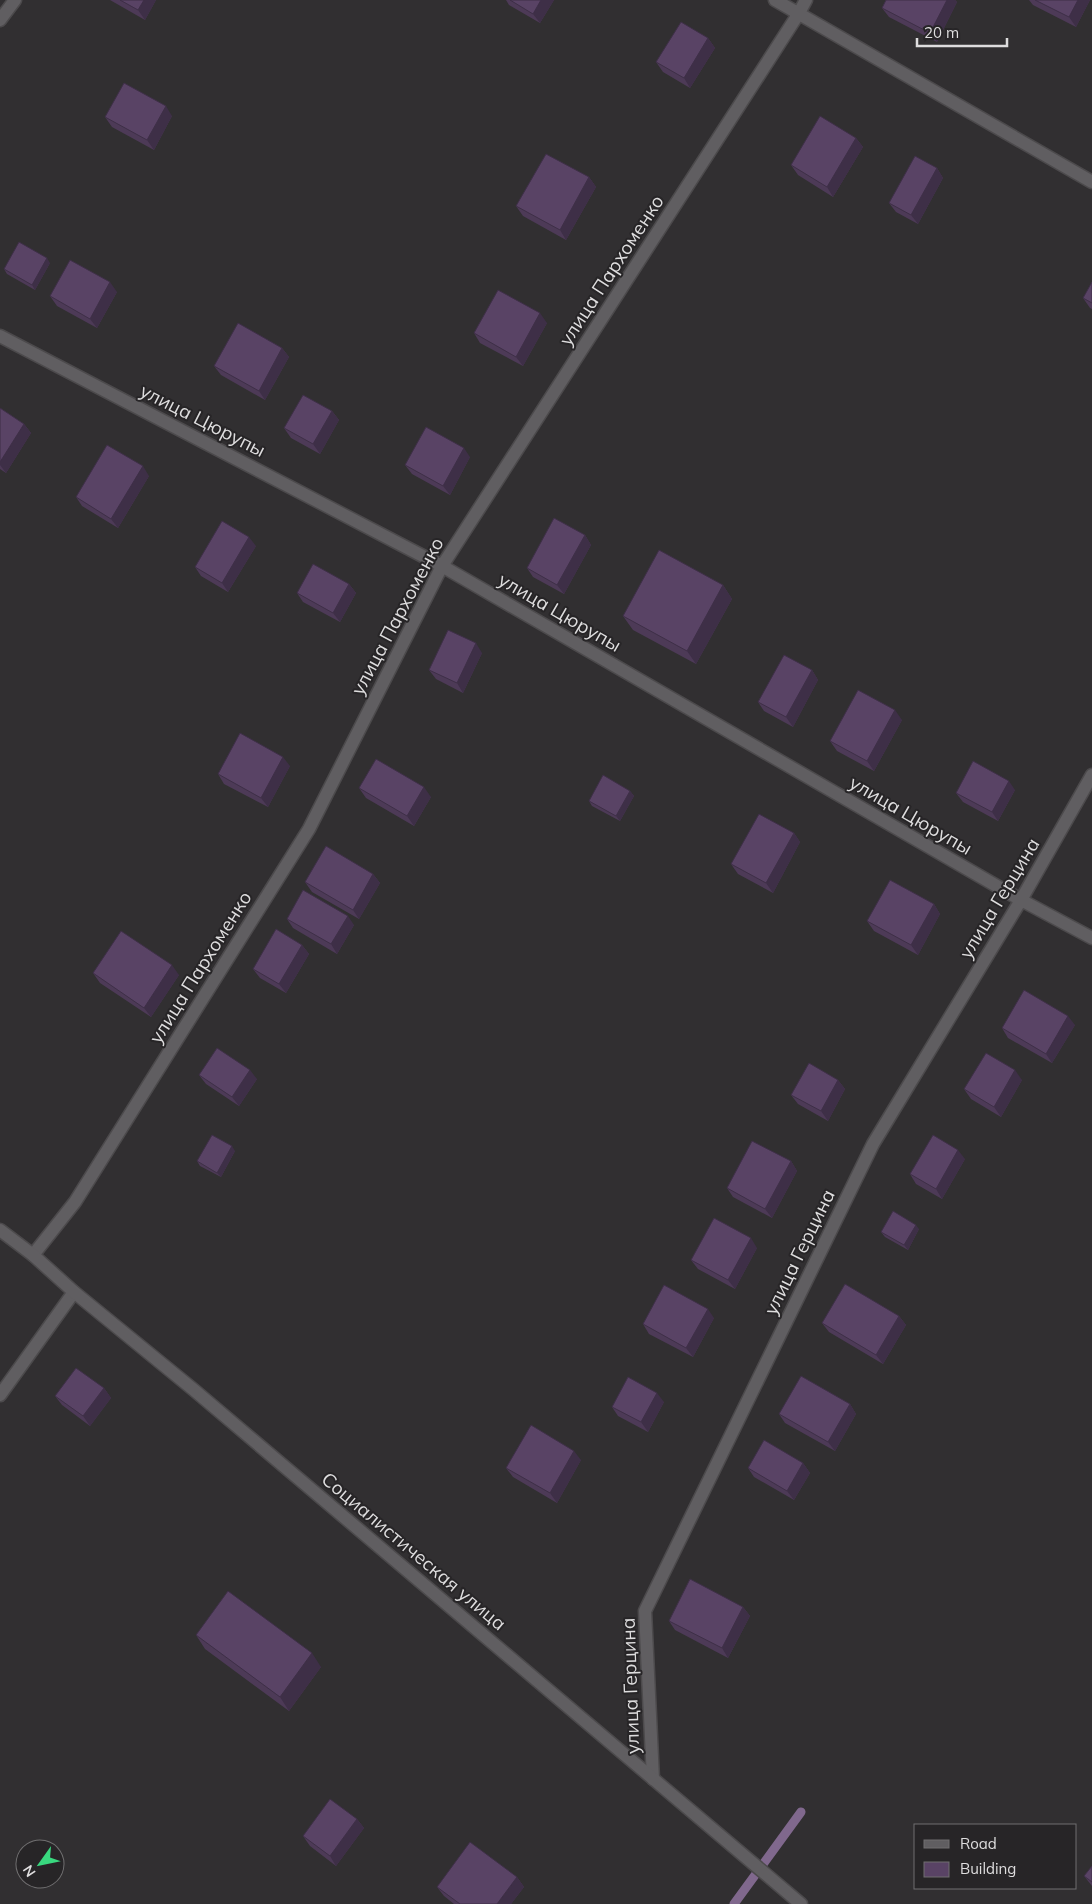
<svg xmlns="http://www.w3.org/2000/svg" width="1092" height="1904" viewBox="0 0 1092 1904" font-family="Mulish,sans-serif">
  <rect width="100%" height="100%" fill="#312f31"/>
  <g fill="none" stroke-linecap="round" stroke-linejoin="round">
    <!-- stream -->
    <path stroke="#80688d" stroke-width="9" d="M734,1904l67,-92"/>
    <!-- street casing -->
    <g stroke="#4c4a4c" stroke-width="15">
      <path id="street" d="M775,0l317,182
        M0,336l442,230 579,334 71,38
        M33,1255l42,-53 234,-373 133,-263 357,-553 7,-13
        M0,1395l74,-103
        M653,1779l-8,-168 228,-467 148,-244 71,-125"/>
    </g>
    <!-- secondary casing -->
    <g stroke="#4c4a4c" stroke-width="15">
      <path id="secondary" d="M0,20l15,-20
        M0,1230l33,25 41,37 120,98 607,514"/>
    </g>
    <!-- street -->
    <use href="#street" stroke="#605e61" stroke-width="12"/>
    <!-- secondary -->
    <use href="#secondary" stroke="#605e61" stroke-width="12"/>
  </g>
  <!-- wall -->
  <path fill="#4d3a57" d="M110,0h46l-11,20z
    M506,0h48l-14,23 -31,-18z
    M886,0h69l2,2 -20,40 -48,-25 -7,-9z
    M1029,0h61l-14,27 -43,-22z
    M708,38l7,10 -25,40 -27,-16 -7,-10z
    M172,116l-18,34 -42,-23 -7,-10z
    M856,138l7,9 -30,50 -35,-22 -7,-10z
    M937,168l6,10 -25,46 -22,-12 -7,-9z
    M589,177l7,10 -30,53 -43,-24 -7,-10z
    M50,263l-15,27 -28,-16 -3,-5z
    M1092,282v27l-2,-1 -7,-10z
    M117,292l-20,36 -40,-22 -7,-10z
    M547,323l-24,43 -43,-23 -6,-10z
    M282,348l7,9 -24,43 -44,-25 -7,-9z
    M0,408l24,16 7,9 -25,40 -6,-4z
    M332,411l7,9 -19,34 -29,-16 -7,-10z
    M470,457l-20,38 -38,-21 -7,-9z
    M149,476l-31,52 -36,-22 -6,-9z
    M585,535l6,10 -27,49 -31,-17 -6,-9z
    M256,546l-28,46 -27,-16 -6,-9z
    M349,584l7,9 -16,29 -37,-20 -6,-9z
    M723,585l9,14 -36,65 -63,-34 -10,-14z
    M482,653l-19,40 -27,-14 -7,-9z
    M812,670l6,10 -25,47 -29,-16 -6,-9z
    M902,720l-28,51 -37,-20 -7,-10z
    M290,766l-22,41 -44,-23 -6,-10z
    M359,788l72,9 -17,29 -48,-28z
    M1015,790l-17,31 -35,-19 -7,-9z
    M630,791l4,5 -14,25 -28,-15 -3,-5z
    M794,833l6,9 -27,51 -35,-19 -7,-10z
    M373,874l7,9 -21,36 -47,-27 -7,-10z
    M934,904l6,10 -22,41 -44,-24 -7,-10z
    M287,919l67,6 -17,29 -44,-26z
    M302,945l7,9 -23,39 -26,-15 -7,-9z
    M93,973l86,2 -28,42 -51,-34z
    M1075,1025l-23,38 -44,-25 -6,-10z
    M199,1075l58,4 -18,27 -33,-22z
    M838,1080l7,9 -17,32 -30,-17 -7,-9z
    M1022,1080l-21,37 -30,-18 -7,-10z
    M235,1151l-14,26 -21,-11 -3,-5z
    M965,1159l-23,40 -26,-15 -6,-10z
    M791,1161l6,10 -25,47 -39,-21 -6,-9z
    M919,1229l-11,21 -23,-13 -4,-5z
    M757,1248l-22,41 -37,-20 -7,-9z
    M899,1316l7,9 -23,39 -54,-32 -7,-9z
    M714,1318l-21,39 -44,-23 -6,-10z
    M104,1388l7,10 -21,28 -28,-21 -7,-9z
    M664,1402l-16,30 -30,-16 -6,-9z
    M850,1404l6,10 -21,37 -50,-28 -6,-9z
    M581,1460l-24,43 -44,-26 -7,-9z
    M803,1463l7,10 -16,27 -40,-23 -6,-9z
    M743,1607l7,9 -22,42 -53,-28 -6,-9z
    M196,1635l125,32 -32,44 -84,-62z
    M357,1819l7,9 -28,38 -26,-20 -7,-10z
    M1092,1866v20l-8,-10z
    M517,1877l7,10 -13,17h-57l-10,-8 -7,-9z"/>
  <!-- shaded-wall -->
  <path fill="#3e2f47" d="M144,0h12l-11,20 -7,-10z
    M541,0h13l-14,23 -7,-9z
    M947,0h8l2,2 -20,40 -7,-9z
    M1078,0h12l-14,27 -7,-10z
    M708,38l7,10 -25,40 -6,-10z
    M166,106l6,10 -18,34 -7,-10z
    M856,138l7,9 -30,50 -6,-10z
    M937,168l6,10 -25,46 -7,-9z
    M589,177l7,10 -30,53 -6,-10z
    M47,258l3,5 -15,27 -3,-5z
    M110,282l7,10 -20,36 -7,-9z
    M540,313l7,10 -24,43 -7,-9z
    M282,348l7,9 -24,43 -6,-9z
    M332,411l7,9 -19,34 -7,-10z
    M24,424l7,9 -25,40 -6,-8v-3z
    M464,448l6,9 -20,38 -7,-9z
    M143,466l6,10 -31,52 -7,-9z
    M585,535l6,10 -27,49 -7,-9z
    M249,537l7,9 -28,46 -6,-9z
    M349,584l7,9 -16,29 -7,-9z
    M723,585l9,14 -36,65 -9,-13z
    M476,643l6,10 -19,40 -6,-10z
    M812,670l6,10 -25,47 -7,-10z
    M895,710l7,10 -28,51 -7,-10z
    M283,757l7,9 -22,41 -7,-9z
    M1009,781l6,9 -17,31 -6,-9z
    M424,787l7,10 -17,29 -7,-10z
    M630,791l4,5 -14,25 -4,-5z
    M794,833l6,9 -27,51 -7,-10z
    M373,874l7,9 -21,36 -6,-9z
    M934,904l6,10 -22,41 -7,-10z
    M348,916l6,9 -17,29 -6,-10z
    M302,945l7,9 -23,39 -7,-9z
    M172,965l7,10 -28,42 -7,-9z
    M1068,1016l7,9 -23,38 -6,-9z
    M250,1070l7,9 -18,27 -7,-9z
    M1015,1070l7,10 -21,37 -7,-10z
    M838,1080l7,9 -17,32 -7,-10z
    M232,1146l3,5 -14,26 -4,-4z
    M958,1150l7,9 -23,40 -6,-10z
    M791,1161l6,10 -25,47 -7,-9z
    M916,1225l3,4 -11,21 -4,-5z
    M751,1238l6,10 -22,41 -7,-9z
    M708,1309l6,9 -21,39 -7,-9z
    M899,1316l7,9 -23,39 -7,-9z
    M104,1388l7,10 -21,28 -7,-10z
    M657,1393l7,9 -16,30 -7,-10z
    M850,1404l6,10 -21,37 -7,-9z
    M574,1451l7,9 -24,43 -7,-10z
    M803,1463l7,10 -16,27 -7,-9z
    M743,1607l7,9 -22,42 -6,-10z
    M312,1653l9,14 -32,44 -9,-14z
    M357,1819l7,9 -28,38 -6,-10z
    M517,1877l7,10 -13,17h-14z"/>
  <!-- building -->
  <path fill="#594365" stroke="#3e2f47" d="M120,0h24l-6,10z
    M510,0h31l-8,14z
    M886,0h61l-17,33 -48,-25z
    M1035,0h43l-9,17z
    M681,22l27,16 -24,40 -28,-16z
    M124,83l42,23 -19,34 -42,-23z
    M820,116l36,22 -29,49 -36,-22z
    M546,154l43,23 -29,53 -44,-24z
    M915,156l22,12 -26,47 -22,-12z
    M19,242l28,16 -15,27 -28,-16z
    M70,260l40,22 -20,37 -40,-23z
    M1092,282v21l-9,-5z
    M498,290l42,23 -24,44 -42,-24z
    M238,323l44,25 -23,43 -45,-25z
    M303,395l29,16 -19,33 -29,-16z
    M0,408l24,16 -24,38z
    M426,427l38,21 -21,38 -38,-21z
    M107,445l36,21 -32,53 -35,-22z
    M554,518l31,17 -28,50 -30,-17z
    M222,521l27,16 -27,46 -27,-16z
    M659,550l64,35 -36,66 -64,-35z
    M313,564l36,20 -16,29 -36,-20z
    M448,630l28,13 -19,40 -28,-13z
    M784,655l28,15 -26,47 -28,-15z
    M858,690l37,20 -28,51 -37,-20z
    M240,733l43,24 -22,41 -43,-24z
    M376,759l48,28 -17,29 -48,-28z
    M973,761l36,20 -17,31 -36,-19z
    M603,775l27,16 -14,25 -27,-15z
    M759,814l35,19 -28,50 -35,-19z
    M326,846l47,28 -20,36 -48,-28z
    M890,880l44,24 -23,41 -44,-24z
    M303,890l45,26 -17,28 -44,-25z
    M276,929l26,16 -23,39 -26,-15z
    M121,931l51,34 -28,43 -51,-35z
    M1024,990l44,26 -22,38 -44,-26z
    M217,1048l33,22 -18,27 -33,-22z
    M986,1053l29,17 -21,37 -30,-18z
    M809,1063l29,17 -17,31 -30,-16z
    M212,1135l20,11 -15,27 -20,-12z
    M933,1135l25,15 -22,39 -26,-15z
    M752,1141l39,20 -26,48 -38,-21z
    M893,1211l23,14 -12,20 -23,-13z
    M714,1218l37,20 -23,42 -37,-20z
    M845,1284l54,32 -23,39 -54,-32z
    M664,1285l44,24 -22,39 -43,-24z
    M76,1368l28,20 -21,28 -28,-20z
    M801,1376l49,28 -22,38 -49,-28z
    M628,1377l29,16 -16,29 -29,-15z
    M531,1425l43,26 -24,42 -44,-25z
    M764,1440l39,23 -16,28 -39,-23z
    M690,1579l53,28 -21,41 -53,-27z
    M228,1591l84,62 -32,44 -84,-62z
    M330,1799l27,20 -27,37 -27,-20z
    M470,1842l47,35 -20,27h-37l-23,-17z
    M1092,1866v16l-8,-6z"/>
  <g text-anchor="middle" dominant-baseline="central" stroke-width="4" stroke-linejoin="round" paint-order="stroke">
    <!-- street labels -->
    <g font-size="19" fill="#deddde" stroke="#272527">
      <text transform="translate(611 270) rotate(-57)">улица Пархоменко</text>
      <text transform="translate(203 420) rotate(27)">улица Цюрупы</text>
      <text transform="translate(560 612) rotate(30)">улица Цюрупы</text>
      <text transform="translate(397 616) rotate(-62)">улица Пархоменко</text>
      <text transform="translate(911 815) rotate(30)">улица Цюрупы</text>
      <text transform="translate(999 898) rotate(-59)">улица Герцина</text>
      <text transform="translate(200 967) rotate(-58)">улица Пархоменко</text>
      <text transform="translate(799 1252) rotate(-64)">улица Герцина</text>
      <text transform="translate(414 1551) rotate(40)">Социалистическая улица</text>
      <text transform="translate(630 1686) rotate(-92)">улица Герцина</text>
    </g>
  </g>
  <!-- legend -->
  <rect x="914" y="1824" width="162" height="65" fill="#272527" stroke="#706f70"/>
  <rect x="924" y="1840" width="25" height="8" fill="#605e61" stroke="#706f70"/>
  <text x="960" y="1849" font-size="15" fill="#deddde">Road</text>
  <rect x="924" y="1862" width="25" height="15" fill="#594365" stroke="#706f70"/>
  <text x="960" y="1874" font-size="15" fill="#deddde">Building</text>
  <!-- north arrow -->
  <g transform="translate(40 1864) rotate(237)"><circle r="24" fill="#272527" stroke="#706f70"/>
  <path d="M0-4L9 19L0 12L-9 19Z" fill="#39d87f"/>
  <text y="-8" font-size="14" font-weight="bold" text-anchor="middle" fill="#deddde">N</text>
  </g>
  <!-- scale -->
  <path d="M917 38v8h90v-8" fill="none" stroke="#deddde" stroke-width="2.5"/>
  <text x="924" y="38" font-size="15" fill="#deddde" stroke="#272527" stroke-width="4" paint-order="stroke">20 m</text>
</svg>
